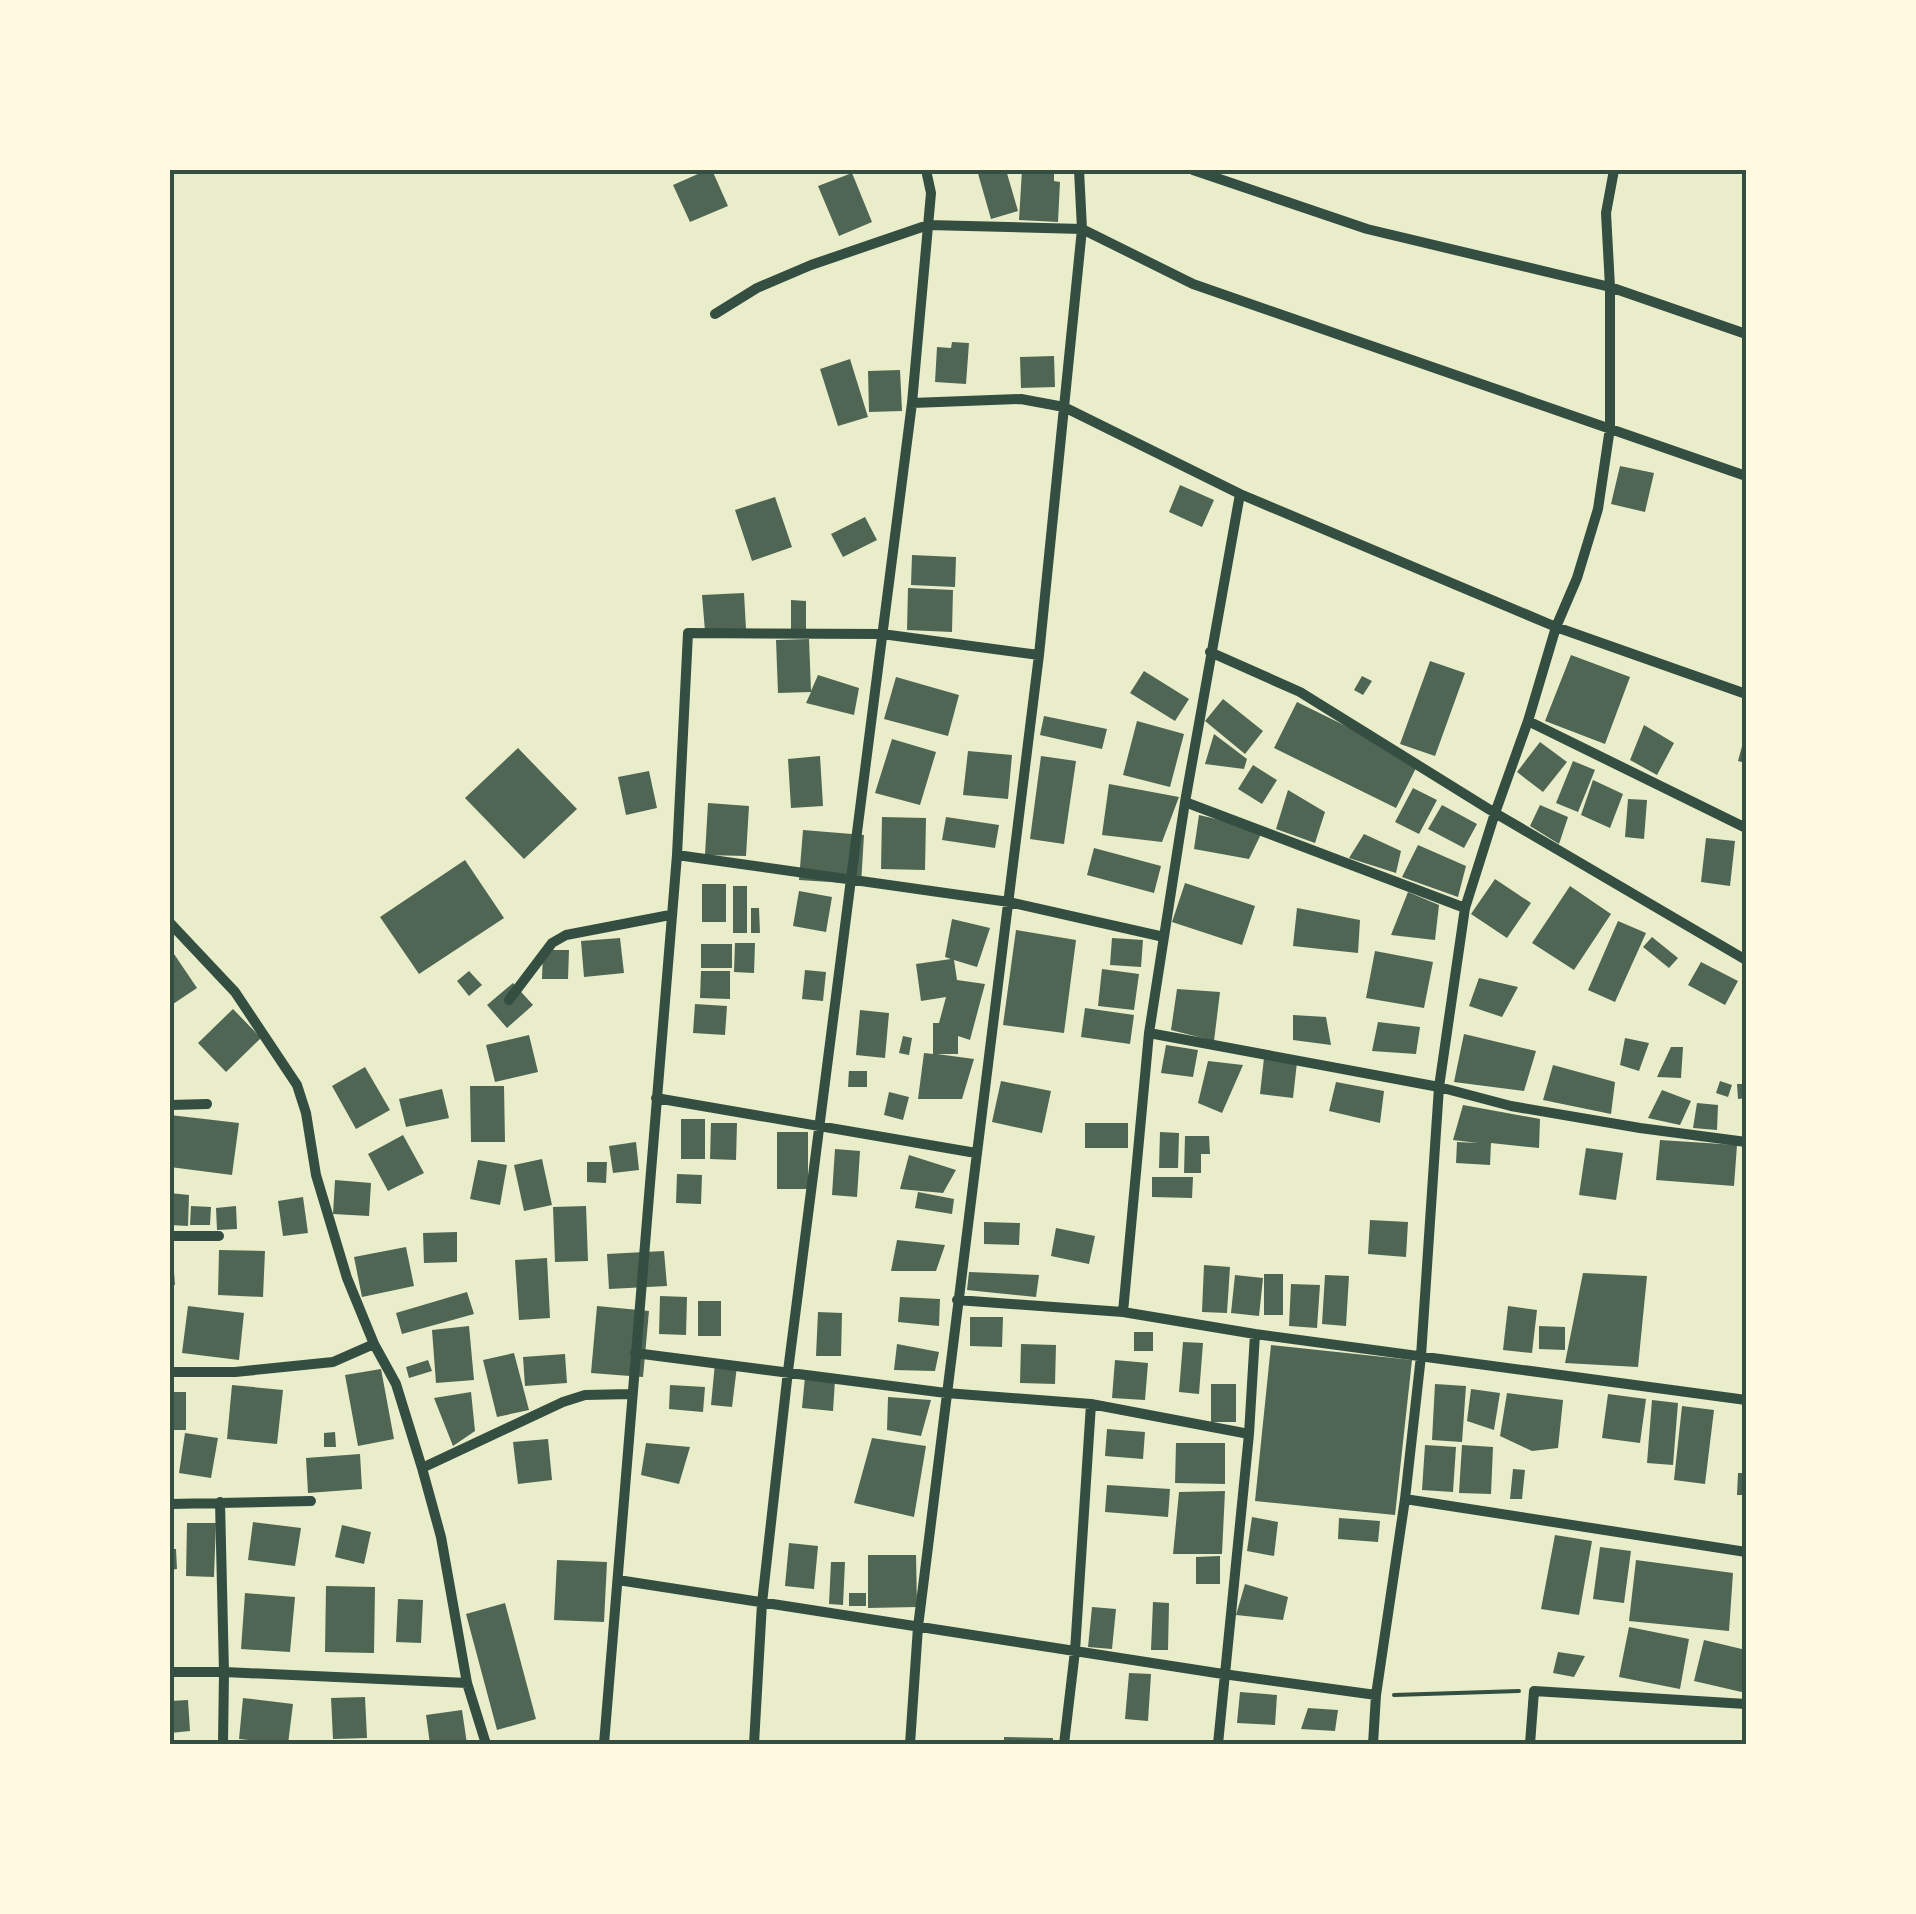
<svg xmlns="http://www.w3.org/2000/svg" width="1916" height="1914" viewBox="0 0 1916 1914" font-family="'Asap Condensed',sans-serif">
  <rect width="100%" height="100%" fill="#e9edc9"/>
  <!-- building -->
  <path fill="#4f6655" d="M707,170h5l16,36 -38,16 -17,-37z
    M977,170h29l12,41 -27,8z
    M1022,170h32v11l6,1 -2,40 -39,-2z
    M852,173l20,49 -33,14 -21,-50z
    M952,342l17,1 -3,41 -31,-2 2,-35 14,1z
    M1054,356l1,31 -34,1 -1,-31z
    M850,359l18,58 -30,9 -18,-57z
    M900,370l2,41 -33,1 -1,-41z
    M1620,466l34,7 -9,39 -34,-8z
    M1180,485l34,15 -12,27 -33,-15z
    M775,497l17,50 -40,14 -17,-51z
    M865,517l12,23 -34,17 -12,-23z
    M912,555l44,2 -1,30 -44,-2z
    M908,588l45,2 -1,42 -45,-2z
    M744,593l2,36 -41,2 -3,-36z
    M791,600l15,1v30h-15z
    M809,639l2,52 7,-16 41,13 -5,27 -48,-12 5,-11 -33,1 -2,-53z
    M1571,655l59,22 -25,67 -60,-23z
    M1430,661l35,12 -30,83 -35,-12z
    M1144,671l45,28 -14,22 -45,-28z
    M1362,676l10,5 -9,14 -9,-5z
    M896,677l63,18 -11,41 -64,-17z
    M1223,699l40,32 -18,23 -40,-33z
    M1297,702l122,60 -23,46 -122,-60z
    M1044,716l63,13 -5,20 -62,-14z
    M1137,721l47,13 -14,53 -47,-12z
    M1644,725l30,18 -17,32 -27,-15z
    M1214,734l33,25 -3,10 -39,-5z
    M1745,735h1v28l-8,-2z
    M892,739l44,13 -16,53 -45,-12z
    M1540,742l27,20 -24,30 -26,-20z
    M518,748l59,61 -53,50 -59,-61z
    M968,751l44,4 -4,44 -45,-4z
    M820,756l3,50 -32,2 -3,-49z
    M1041,756l35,5 -12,83 -34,-5z
    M1573,761l22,9 -17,42 -22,-9z
    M1253,765l24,15 -15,24 -24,-15z
    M649,771l8,37 -31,7 -8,-38z
    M1593,780l30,14 -13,34 -29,-13z
    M1109,784l70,13 -17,45 -60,-7z
    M1413,788l24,12 -18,34 -24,-12z
    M1288,790l37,22 -10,31 -39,-14z
    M1628,799l19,1 -3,39 -19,-2z
    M708,803l41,3 -3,50 -41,-1z
    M1442,805l35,19 -13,24 -36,-19z
    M1540,805l28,12 -9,27 -29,-18z
    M1199,815l64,15 -14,29 -55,-10z
    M882,817l44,1 -1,52 -44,-1z
    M946,817l53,8 -4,23 -53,-8z
    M803,830l61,5 -3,49 -62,-4z
    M1364,834l37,17 -5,22 -47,-15z
    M1706,838l29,3 -5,45 -29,-4z
    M1418,845l48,21 -8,31 -56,-20z
    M1094,848l67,18 -7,27 -67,-18z
    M465,860l39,58 -85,56 -39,-57z
    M1495,879l36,24 -24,35 -36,-24z
    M1185,883l70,23 -13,39 -70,-23z
    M702,884h24v38h-24z
    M733,886h14v47h-14z
    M1570,886l41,28 -37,56 -42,-27z
    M799,891l33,6 -6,35 -33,-6z
    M1408,892l31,13 -4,35 -44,-5z
    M751,908h8l1,25h-9z
    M1297,908l63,12 -2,33 -65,-7z
    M952,919l38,9 -13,39 -23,-7 3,20 28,4 -15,56 -12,-4v18h-21l37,5 -12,40h-44l6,-46 9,1v-31h6l7,-26 -25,4 -5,-37 35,-5 -6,-2z
    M1618,921l28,12 -31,69 -27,-12z
    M1016,930l60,10 -12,93 -61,-8z
    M1652,937l26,21 -9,10 -26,-21z
    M620,938l4,35 -40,4 -3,-36z
    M1112,938l31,2 -2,27 -31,-2z
    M735,943h20l-1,30 -20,-1z
    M701,944h31v24h-31z
    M170,948l27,40 -27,18z
    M543,950h26l-1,29h-26z
    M1375,951l58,11 -9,46 -58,-10z
    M1701,962l37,19 -13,24 -37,-20z
    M1102,969l37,5 -5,36 -36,-4z
    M805,970l21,2 -3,29 -21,-2z
    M469,971l13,14 -13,11 -12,-15z
    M701,971h29v28l-30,-1z
    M1479,978l39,9 -16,30 -33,-11z
    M513,983l20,22 -26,23 -20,-23z
    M1177,989l43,3 -6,49 -43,-11z
    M695,1004l32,2 -2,29 -32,-2z
    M1085,1008l49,7 -4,29 -49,-7z
    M233,1009l28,29 -35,34 -28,-29z
    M860,1010l29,3 -4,45 -29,-3z
    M1293,1015l33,2 5,28 -38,-5z
    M1378,1022l42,5 -4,27 -44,-3z
    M1464,1034l72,17 -12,40 -70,-9z
    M529,1035l9,37 -43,10 -9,-37z
    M903,1036l9,2 -3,17 -10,-2z
    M1625,1038l24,5 -10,28 -19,-6z
    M1166,1045l32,5 -5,27 -32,-4z
    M1671,1047h12l-2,31 -24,-1z
    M1264,1058l33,4 -4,36 -33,-4z
    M1208,1061l35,4 -21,48 -24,-10z
    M1553,1065l62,17 -4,32 -68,-14z
    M365,1067l25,43 -34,19 -24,-43z
    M849,1071h18v16h-19z
    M1001,1081l50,10 -9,42 -50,-11z
    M1720,1081l12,4 -4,12 -12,-4z
    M1336,1082l48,9 -4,32 -51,-12z
    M1737,1084h9v14l-8,1z
    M470,1086h34l1,56h-34z
    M442,1089l7,29 -43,9 -7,-28z
    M1662,1090l29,11 -11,24 -32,-7z
    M889,1092l20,5 -6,23 -19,-5z
    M1697,1103l21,2 -1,25 -24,-2z
    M1463,1105l77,14 -1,29 -48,-5 -1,22 -34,-2 1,-21 21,1 -25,-3z
    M170,1115l69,8 -7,52 -62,-8z
    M681,1119h24v40h-24z
    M711,1123h26l-1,37 -26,-1z
    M1085,1123h43v25h-43z
    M777,1132h31v57h-31z
    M1160,1132l19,1 -1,35h-19z
    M403,1135l21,38 -36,18 -20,-37z
    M1185,1136h24l1,18h-9v19h-17z
    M1660,1140l77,5 -3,41 -78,-6z
    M636,1142l3,28 -26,3 -4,-27z
    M1586,1148l37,5 -7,47 -37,-5z
    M835,1149l25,2 -3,46 -25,-2z
    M909,1155l47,15 -13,23 -43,-4z
    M542,1159l10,46 -28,6 -10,-46z
    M478,1160l29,5 -7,40 -30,-6z
    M587,1162h20l-1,21 -19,-1z
    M677,1174l25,1 -1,29 -25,-1z
    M1152,1177h41l-1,21 -40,-1z
    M335,1180l36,3 -2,33 -36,-2z
    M918,1192l36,7 -2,15 -37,-6z
    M170,1193l19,2 -1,31 -18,-1z
    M303,1197l5,36 -25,3 -5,-35z
    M191,1206l20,1 -1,18h-20z
    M236,1206l1,23 -20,1 -1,-22z
    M586,1206l2,55 -33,1 -2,-55z
    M1370,1220l38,2 -2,35 -38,-3z
    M984,1222l36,1 -1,22 -35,-1z
    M1056,1228l39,8 -6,28 -38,-8z
    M457,1232v30l-33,1 -1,-30z
    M897,1240l48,5 -9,26h-45z
    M406,1247l8,39 -52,11 -8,-40z
    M219,1250l46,1 -2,46 -45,-2z
    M664,1251l3,35 -58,3 -2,-35z
    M547,1258l3,60 -31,2 -4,-60z
    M173,1259l2,26h-5v-25z
    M1204,1265l26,2 -3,46 -25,-1z
    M969,1272l70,3 -3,22 -69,-7z
    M1583,1273l64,3 -9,91 -73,-4z
    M1264,1274h19v41h-19z
    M1235,1275l28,3 -4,38 -28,-3z
    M1325,1275l24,1 -3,50 -24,-2z
    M1291,1284l29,1 -3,43 -28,-2z
    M467,1292l7,22 -72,20 -6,-21z
    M660,1296l27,1 -1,38 -27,-1z
    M900,1297l40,2 -1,27 -41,-4z
    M698,1301h23v35h-23z
    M188,1306l56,7 -5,47 -57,-7z
    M597,1306l52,5 -6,66 -52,-4z
    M1508,1306l29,4 -5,43 -29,-3z
    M818,1312l24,1 -1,43h-25z
    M970,1317h33l-1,30 -32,-1z
    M469,1326l5,54 -38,3 -4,-53z
    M1539,1326l26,1v23l-26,-1z
    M1134,1332h19v19h-19z
    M1183,1342l20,1 -4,51 -20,-2z
    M897,1344l42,8 -4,19 -41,-1z
    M1021,1344l35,1 -1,39 -35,-1z
    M1271,1345l141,15 -17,155 -140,-14z
    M514,1353l15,57 -32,7 -14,-57z
    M565,1354l2,29 -42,3 -2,-29z
    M428,1360l4,11 -23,7 -3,-11z
    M1115,1360l33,3 -3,37 -33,-2z
    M715,1363l22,3 -5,41 -21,-2z
    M381,1369l13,70 -36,7 -13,-71z
    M805,1377l30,3 -2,31 -31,-3z
    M1211,1384h25v38h-25z
    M1435,1384l31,2 -4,56 -30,-2z
    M232,1385l51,5 -6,54 -50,-5z
    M670,1385l35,2 -2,25 -34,-3z
    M1471,1389l29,4 -6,37 -27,-9z
    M170,1392h16v38h-16z
    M471,1392l4,39 -22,15 -19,-48z
    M1507,1393l56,7 -5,48 -26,3 -32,-15z
    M1608,1394l38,5 -6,44 -38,-5z
    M888,1397l43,3 -10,36 -34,-6z
    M1652,1400l26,3 -5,62 -26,-2z
    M1682,1406l32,4 -9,74 -31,-4z
    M1107,1429l38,3 -2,27 -38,-3z
    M335,1432l1,15h-12v-14z
    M185,1433l33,5 -7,40 -32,-5z
    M872,1438l54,8 -12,71 -60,-14z
    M548,1439l4,41 -34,4 -5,-42z
    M646,1443l44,4 -11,37 -38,-9z
    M1176,1443h49v41l-50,-1z
    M1425,1445l31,2 -3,45 -31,-2z
    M1462,1445l31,2 -2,47 -32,-1z
    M360,1454l2,35 -54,4 -2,-35z
    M1513,1469l12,1 -3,29h-12z
    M1738,1473h6l-1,22h-6z
    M1107,1485l63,4 -2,28 -63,-5z
    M1225,1491l-3,63h-49l6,-62z
    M1252,1517l26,5 -4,34 -27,-5z
    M1339,1518l41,3 -2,21 -40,-3z
    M253,1522l48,6 -6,38 -47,-6z
    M187,1523h29l-2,54 -28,-1z
    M342,1525l29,7 -7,32 -29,-7z
    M1555,1535l37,6 -13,74 -38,-6z
    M789,1543l29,3 -4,43 -29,-3z
    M1600,1547l31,4 -7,52 -31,-4z
    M170,1549h6l1,20 -7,1z
    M868,1555h48l1,52 -49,1z
    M1220,1556v28h-24v-27z
    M557,1560l50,2 -3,60 -50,-2z
    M1636,1560l97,13 -4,58 -100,-10z
    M831,1562h14l-2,43 -14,-1z
    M1245,1584l43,13 -5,23 -47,-5z
    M326,1586l49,1 -1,66 -49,-1z
    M245,1593l50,4 -5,55 -49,-3z
    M849,1593h17v13h-17z
    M398,1599l25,1 -2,43 -25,-1z
    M1153,1602l16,1 -1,47h-17z
    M505,1603l31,116 -39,11 -31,-116z
    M1092,1607l24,2 -4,40 -24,-2z
    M1629,1627l60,12 -9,50 -61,-12z
    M1704,1640l42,10v43l-52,-12z
    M1558,1652l27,4 -11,21 -21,-4z
    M1129,1673l22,1 -3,47 -23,-2z
    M1240,1692l37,3 -2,30 -38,-2z
    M365,1697l2,41 -34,1 -2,-41z
    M243,1698l50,6 -5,40 -49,-5z
    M188,1700l2,31 -20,2v-32z
    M1308,1708l30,2 -3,21 -34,-2z
    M462,1710l5,34h-37l-4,-29z
    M1004,1737l49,1v6h-49z"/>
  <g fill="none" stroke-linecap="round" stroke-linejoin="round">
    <!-- path -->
    <path stroke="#344e41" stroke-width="4" d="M1394,1695l125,-4"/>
    <!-- minor -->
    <path stroke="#344e41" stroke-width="10" d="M1193,170l174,59 243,58 136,47
      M715,314l42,-26 54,-23 117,-40 154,4 111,55 553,192
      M912,403l109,-4 43,8 176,87 316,133 190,67
      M1210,652l90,40 195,121 251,147
      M1528,721l218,107
      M1185,802l280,106
      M677,855l332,47 155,35
      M170,923l65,69 62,93 9,28 10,62 31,103 27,66 22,40 26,84 19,69 26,146 19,61
      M509,1000l43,-57 14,-8 104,-20
      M1149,1033l290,54 72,19 129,22 106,14
      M656,1098l320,55
      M170,1105l37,-1
      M170,1236h49
      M957,1300l166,12 132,22 491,66
      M1123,1312l26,-279 36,-231 55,-308
      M635,1353l311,40 145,11 158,30
      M170,1372h65l98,-10 41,-18
      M422,1468l141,-66 22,-7 46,-1
      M1405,1499l341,53
      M220,1502l4,170 -1,72
      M170,1504l141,-3
      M618,1580l605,94 153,21
      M170,1672h54l243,11
      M604,1744l73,-889 11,-222 194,1 157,21
      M754,1744l8,-141 26,-232 124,-968 19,-210 -5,-23
      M910,1744l8,-117 121,-972 43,-426 -3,-59
      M1064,1744l11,-93 16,-247
      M1218,1744l31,-310 6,-100
      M1373,1744l3,-49 29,-196 16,-143 18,-269 26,-179 30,-95 33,-92 28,-94 21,-49 21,-69 12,-81v-141l-4,-74 8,-43
      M1530,1744l4,-53 212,13"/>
  </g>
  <!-- border -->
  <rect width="1916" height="1914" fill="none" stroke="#fefae0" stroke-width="345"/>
  <rect x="172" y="172" width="1572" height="1570" fill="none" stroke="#344e41" stroke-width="4"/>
</svg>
